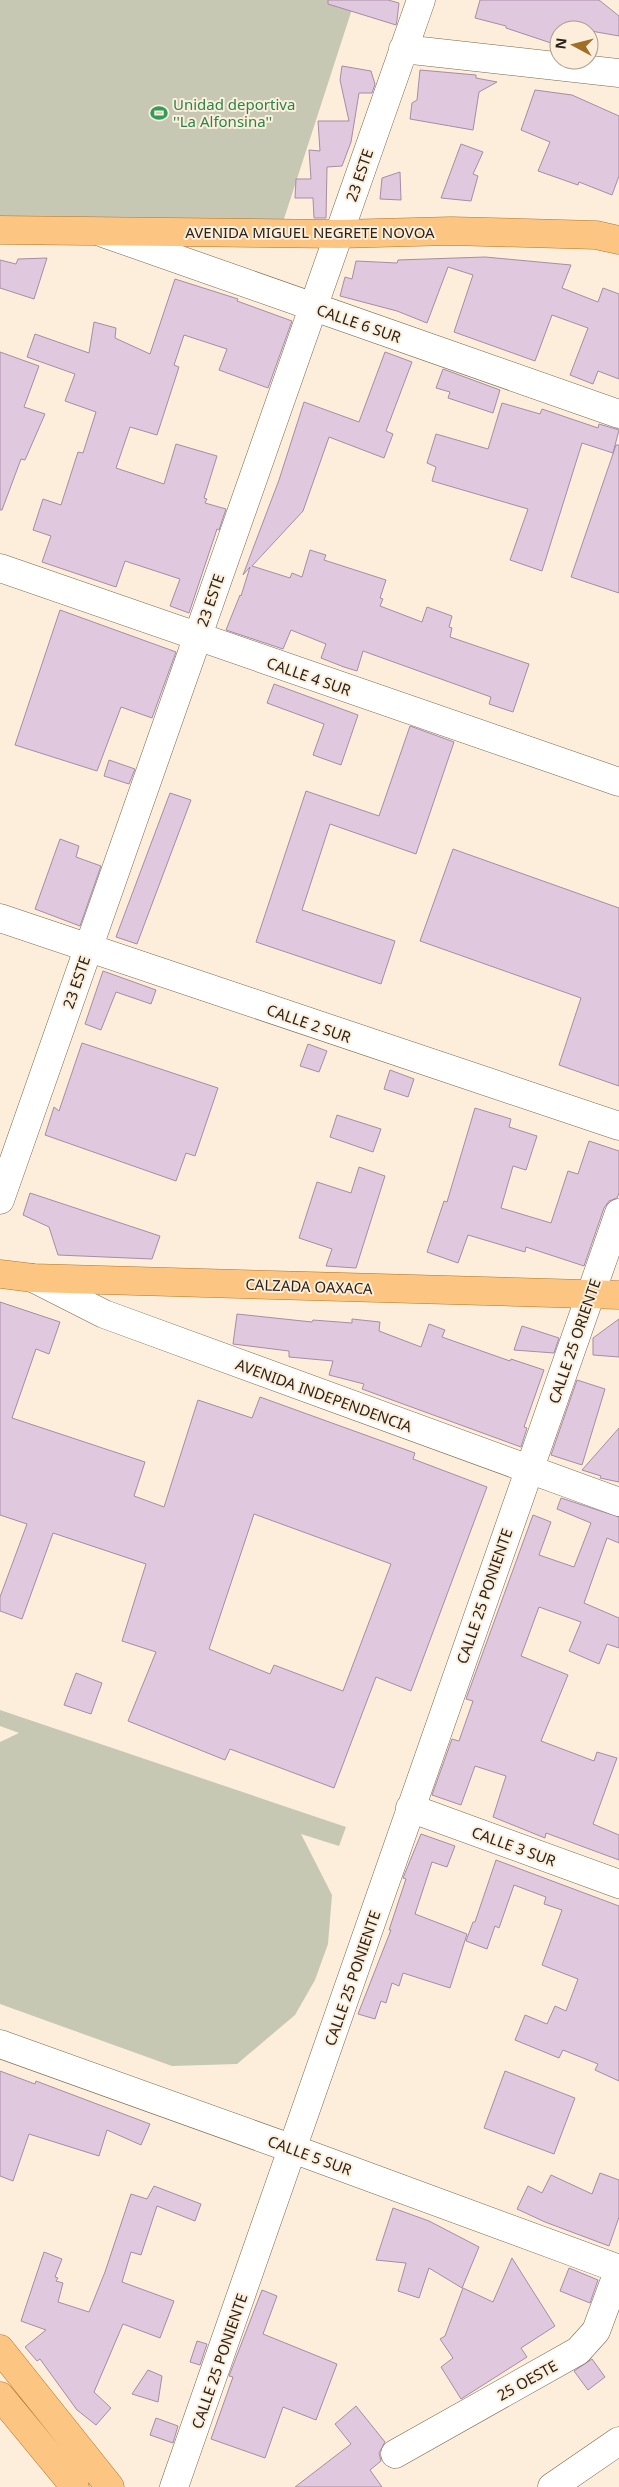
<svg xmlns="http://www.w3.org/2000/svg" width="619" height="2487" viewBox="0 0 619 2487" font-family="'Noto Sans',sans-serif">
  <rect width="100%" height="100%" fill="#fceedb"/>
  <!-- green -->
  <path fill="#c6c8b4" d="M0,0h355l-73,225 -282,6z
    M0,1710l346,117 -7,19 -38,-12 31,61 -4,49 -13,36 -20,35 -58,49 -65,2 -172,-62v-262l19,-9 -19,-7z"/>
  <!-- building -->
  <path fill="#e0c8df" stroke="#a78ca6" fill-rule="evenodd" d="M328,0h60l11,3 -2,17 -1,5 -68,-21z
    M480,0h119l20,16v20l-28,-5 -2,6v-7h-30v21l-7,-1 2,-6 -48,-16v-2l-31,-8z
    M342,66l29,5 4,13 -3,9h-13l-8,49 -9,24 -15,1 -1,51h-12l-1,-20h-18l1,-19h15l-2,-29 11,1 -2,-30h31l-9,-41z
    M420,70l56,5v3l21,4 -18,10 -6,38 -63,-11 2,-16 5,-3z
    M535,90l37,5 47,21v60l-7,19 -33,-13 -1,3 -40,-14 12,-29 -29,-12z
    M461,144l22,8 -10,22 5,2 -7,25 -30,-3z
    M400,172l1,28 -21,-1 2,-21z
    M485,257l86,8 -9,23 36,14 5,-14 16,6v85l-21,-8 -5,13 -23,-9 18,-47 -36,-13 -17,46 -81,-29 19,-57 -25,-8 -21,56 -30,-12 -57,-15 5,-19 7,2 4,-18 41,2 1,-3z
    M47,258l-13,41 -34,-11v-28l16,4 2,-5z
    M175,279l63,20 -1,2 55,20 -24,67 -49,-18 8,-21 -43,-14 -10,30 5,2 -22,68 -27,-8 -14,41 48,16 12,-40 41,12 -13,42 3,1 -2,4 21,6 -7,21 -2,-1 -28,84 -19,-7 10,-27 -55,-18 -9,26 -74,-25 9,-26 -18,-6 10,-31 18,6 17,-53 5,1 13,-41 -31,-11 10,-27 -48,-17 8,-23 54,19 5,-31 22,6 -1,10 35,16z
    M0,352l39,14 -15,41 21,7 -20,46 -4,-1 -19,51h-2z
    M385,352l27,10 -26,69 7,3 -9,24 -55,-21 -26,74 -51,55 38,12 2,-5 10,4 8,-27 16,5 -2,5 62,20 -6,18 3,1 -3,7 42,16 5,-15 25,9 -3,11 3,1 -2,9 79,27 -16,48 -24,-8 2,-7 -128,-46 -6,20 -13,-4 -23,-9 5,-14 -35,-14 -8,19 -57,-19 14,-35 1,1 9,-29 -7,8 36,-95 25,-78 55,20z
    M443,369l57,21 -7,23 -45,-15 2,-6 -14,-4z
    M502,403l38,11 2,-5 56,19 1,-4 20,6 -6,23 -31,-10 -40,128 -32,-11 18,-51 -96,-28 4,-14 -9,-4 9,-29 52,15z
    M616,445h3v148l-48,-16z
    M60,610l116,42 -24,66 -31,-11 -24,64 -82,-26z
    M274,684l84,31 -17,50 -28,-10 11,-31 -57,-21z
    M410,726l44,16 -38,112 -86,-30 -28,86 93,31 -14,43 -125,-42 50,-151 73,25z
    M109,760l26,9 -6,15 -25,-8z
    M170,793l21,7 -54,144 -21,-7z
    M60,839l19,7 -3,11 25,9 -21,60 -45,-17z
    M453,849l166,59v178l-60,-21 22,-67 -161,-57z
    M103,971l53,19 -5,14 -35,-12 -15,38 -16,-6z
    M82,1043l136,45 -23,68 -9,-3 -10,28 -131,-46 9,-28 5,4z
    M308,1044l19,7 -8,21 -19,-6z
    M390,1070l24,9 -6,18 -24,-8z
    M475,1108l36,11 -2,8 28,9 -11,34 -13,-4 -12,42 50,15 17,-52 10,3 11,-33 30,10v42l-2,5 -8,3 -5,7 -20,58 -58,-19 -1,5 -57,-17 -10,28 -31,-11 17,-51 3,1z
    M337,1115l44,14 -8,23 -43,-15z
    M359,1167l26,9 -29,92 -30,-2 6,-17 -33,-11 18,-56 34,11z
    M30,1193l130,43 -8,23 -94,-4 -9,-28 -26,-12z
    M0,1302l60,20 -11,32 -13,-5 -24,69 133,44 -11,34 30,11 34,-107 54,18 8,-21 155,56 -2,6 74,28 -76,204 -35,-14 -42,111 -104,-39 -5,11 -97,-39 28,-69 -34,-11 24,-77 -93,-31 -31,86 -22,-8v-14l27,-73 -27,-9zM254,1514l137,50 -48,127 -69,-26 -4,9 -61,-25z
    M237,1314l75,8 1,-2 39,3v-4l28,3 -1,9 42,16 8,-23 16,6 -3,7 68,24 1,-2 33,11 -20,57 3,1 -6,19 -159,-58 2,-5 -35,-9 4,-14 -44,-4v-6l-56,-7z
    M619,1319v38l-26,-2v-17z
    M522,1326l37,12 -5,15 -40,-3z
    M577,1380l28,9 -23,76 -31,-10z
    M619,1428v54l-19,-4 1,-2 -19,-6z
    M561,1498l58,19v26l-12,-5 -23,65 35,15v30l-12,-4 -8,20 -30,-13 12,-29 -42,-15 -18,49 47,19 -27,66 53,20 3,-9 20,6 -24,66 26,11v25l-73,-27 -1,5 -52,-21 13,-41 -31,-10 -14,39 -29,-10 20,-56 7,2 14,-40 -7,-2 67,-184 18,7 -12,33 35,12 17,-44 -34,-14z
    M76,1673l26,10 -11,31 -27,-9z
    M421,1834l34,12 -8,21 -15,-5 -17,52 52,20 -17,54 -47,-15 -4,13 -7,-3 -6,20 -5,-2 -6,18 -17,-5 33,-84h-2l17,-51 -3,-1z
    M496,1860l123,46v175l-24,-11 3,-6 -35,-14 -4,8 -44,-18 10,-25 22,9 8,-18 11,5 12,-32 -36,-14 20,-55 -18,-6 2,-7 -32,-12 -15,43 -4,-2 -8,23 -21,-8 7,-19h2z
    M0,2071l35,13 1,-3 114,43 -9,21 -34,-15 -8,26 -70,-22 -16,47 -13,-5z
    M505,2071l70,27 -21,56 -70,-26z
    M600,2173l19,7v37l-10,29 -64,-24 -28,-13 11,-23 14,7 9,-18 41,19z
    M154,2186l47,18 -6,17 -38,-15 -16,49 -10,-3 -9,30 52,19 -14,37 -37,-14 -29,68 17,16 -15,17 -19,-15 -37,-51 -3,2 -12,-14 21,-17 -25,-9 23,-69 18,7 -7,18 3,1 -2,3 7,2 -5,19 31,10 16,-40 26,-78 16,5z
    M393,2208l36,13 50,26 -17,41 -33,-20 -10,30 -21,-7 8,-28 -30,-3z
    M512,2258l43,68 -34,22 6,9 -66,42 -20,-32 12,-9 -13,-19 5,-3 18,-48 30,14z
    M569,2268l29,12 -8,23 -30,-12z
    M262,2290l15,6 -14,38 74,30 -21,56 -33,-13 -18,51 -54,-19 22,-62 -4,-1z
    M197,2341l10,3 -7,21 -10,-3z
    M592,2359l13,18 -17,13 -14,-19z
    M148,2370l14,6 -4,26 -26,-8z
    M356,2406l29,36 -6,11 2,8 -11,9 12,17h-87l56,-43 -16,-20z
    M156,2418l22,8 -5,17 -23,-8z"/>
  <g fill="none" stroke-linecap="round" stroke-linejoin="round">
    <!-- minor casing -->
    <g stroke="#7a6649" stroke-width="29">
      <path id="minor" d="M403,49l216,24
        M103,233l516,181
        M0,568l619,214
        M0,918l619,208
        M0,1200l421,-1200
        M33,1278l71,36 515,188
        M410,1808l209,76
        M0,2044l293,105 326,120
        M395,2454l183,-103 18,-20 23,-62
        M174,2487l445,-1274
        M552,2487l67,-46"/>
    </g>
    <!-- major casing -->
    <g stroke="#b27527" stroke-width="29">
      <path id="major" d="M0,230l339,4 112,-3 145,4 23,5
        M0,1274l33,4 586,17
        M0,2349l110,138
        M0,2396l75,91"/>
    </g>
    <!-- minor -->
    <use href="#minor" stroke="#fff" stroke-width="28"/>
    <!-- major -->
    <use href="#major" stroke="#fcc682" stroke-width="28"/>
  </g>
  <!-- icons -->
  <defs>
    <g id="stadium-bare" transform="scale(1.35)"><path d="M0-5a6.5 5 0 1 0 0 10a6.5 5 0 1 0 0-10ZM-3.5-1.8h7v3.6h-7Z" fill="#2e9e5b" stroke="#fceedb" stroke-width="2.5" paint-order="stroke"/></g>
  </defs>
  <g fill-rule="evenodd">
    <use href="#stadium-bare" x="159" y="113"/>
  </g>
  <g text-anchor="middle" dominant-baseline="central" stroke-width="4" stroke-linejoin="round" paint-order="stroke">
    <!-- leisure labels -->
    <g font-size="15" fill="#27864d" stroke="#fceedb" text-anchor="start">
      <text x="173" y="104">Unidad deportiva<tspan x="173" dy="17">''La Alfonsina''</tspan></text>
    </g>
    <!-- street labels -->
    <g font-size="15" fill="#2c2418" stroke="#fceedb">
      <text transform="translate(359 175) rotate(-71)">23 ESTE</text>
      <text x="310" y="232">AVENIDA MIGUEL NEGRETE NOVOA</text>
      <text transform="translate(359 323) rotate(19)">CALLE 6 SUR</text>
      <text transform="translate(210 600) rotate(-71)">23 ESTE</text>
      <text transform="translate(309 676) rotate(19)">CALLE 4 SUR</text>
      <text transform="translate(76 982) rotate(-71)">23 ESTE</text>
      <text transform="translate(309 1023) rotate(19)">CALLE 2 SUR</text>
      <text transform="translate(309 1286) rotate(2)">CALZADA OAXACA</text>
      <text transform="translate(574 1341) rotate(-71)">CALLE 25 ORIENTE</text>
      <text transform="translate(324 1395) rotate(20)">AVENIDA INDEPENDENCIA</text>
      <text transform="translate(484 1596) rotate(-71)">CALLE 25 PONIENTE</text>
      <text transform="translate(514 1846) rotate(20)">CALLE 3 SUR</text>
      <text transform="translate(352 1978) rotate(-71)">CALLE 25 PONIENTE</text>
      <text transform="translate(310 2155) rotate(20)">CALLE 5 SUR</text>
      <text transform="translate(219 2361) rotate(-71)">CALLE 25 PONIENTE</text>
      <text transform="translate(527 2380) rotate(-29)">25 OESTE</text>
    </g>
  </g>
  <!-- north arrow -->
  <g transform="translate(574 45) rotate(277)"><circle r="24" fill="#fceedb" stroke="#a99d8d"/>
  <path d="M0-4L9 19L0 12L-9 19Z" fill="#a16e25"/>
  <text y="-8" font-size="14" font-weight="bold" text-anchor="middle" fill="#2c2418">N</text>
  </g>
</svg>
